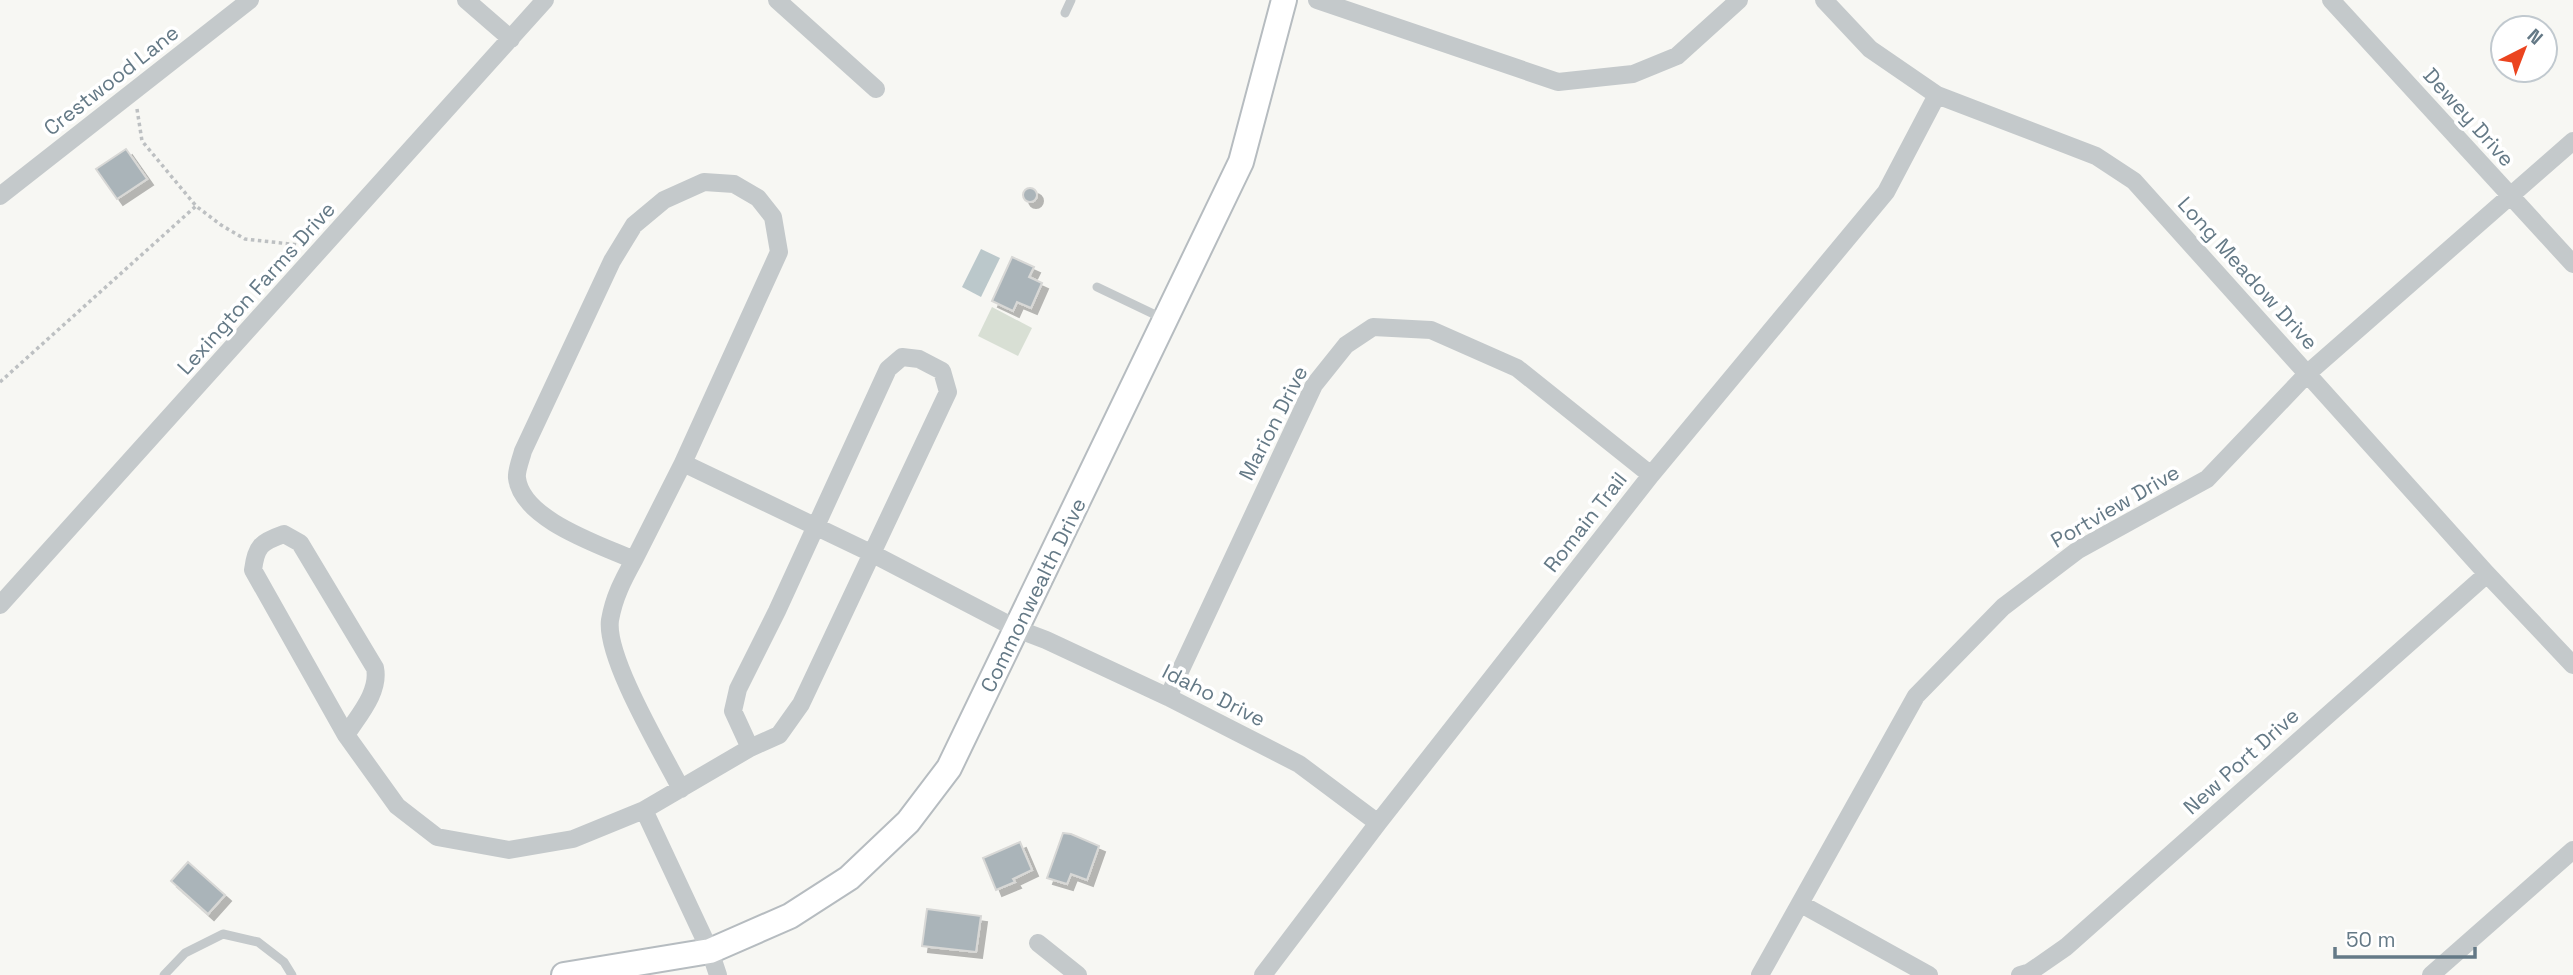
<svg xmlns="http://www.w3.org/2000/svg" width="2573" height="975" viewBox="0 0 2573 975" font-family="'Space Grotesk',sans-serif">
  <defs>
    <filter id="shadow"><feDropShadow dx="6" dy="6" stdDeviation="0" flood-color="#0004"/></filter>
  </defs>
  <rect width="100%" height="100%" fill="#f7f7f3"/>
  <!-- green -->
  <path fill="#d8dfd4" d="M992,307l40,21 -14,28 -40,-20z"/>
  <!-- water -->
  <path fill="#bbc8cb" d="M981,249l19,9 -19,39 -19,-10z"/>
  <!-- building -->
  <path fill="#aab4b9" stroke="#d8d8d6" stroke-width="2" filter="url(#shadow)" d="M126,149l21,30 -30,20 -21,-30z
    M1023 195a7 7 0 1 1 14 0a7 7 0 1 1-14 0Z
    M1012,257l22,10 -5,10 13,6 -11,25 -14,-6 -4,9 -21,-10z
    M1063,833l8,1 28,12 -12,34 -16,-6 -4,10 -20,-6z
    M1020,842l12,28 -19,9 2,3 -19,8 -13,-32z
    M188,862l37,33 -17,19 -37,-33z
    M927,909l54,7 -5,36 -54,-6z"/>
  <g fill="none" stroke-linecap="round" stroke-linejoin="round">
    <!-- secondary casing -->
    <g stroke="#b6bcc0" stroke-width="28">
      <path id="secondary" d="M564,975l146,-24 80,-35 59,-38 59,-56 41,-54 292,-606 43,-162"/>
    </g>
    <!-- path -->
    <path stroke="#bdc0c2" stroke-width="3.5" stroke-dasharray="3.5 3.5" stroke-linecap="butt" d="M137,109l5,32 54,65 25,19 24,14 54,6
      M0,382l196,-176"/>
    <!-- lane -->
    <path stroke="#c4c9cb" stroke-width="9" d="M1065,13l6,-13
      M1097,287l67,32
      M164,975l21,-22 38,-19 35,8 26,20 8,13"/>
    <!-- street -->
    <path stroke="#c4c9cb" stroke-width="18" d="M466,0l45,39
      M777,0l99,89
      M1317,0l241,82 75,-8 44,-18 62,-56
      M1824,0l46,49 67,46 159,61 38,25 353,393 86,91
      M2331,0l242,264
      M0,196l250,-196
      M683,463l96,-211 -6,-35 -15,-19 -24,-14 -30,-2 -40,18 -30,25 -22,36 -89,190c-2,8 -7,20 -6,27 5,42 84,67 117,82l49,-97 190,91 144,75 29,11 122,57 131,67 79,59
      M634,560c-11,20 -20,37 -24,60 -5,37 52,132 71,169
      M0,605l545,-605
      M1168,697l146,-312 32,-40 27,-18 58,3 86,38 134,107
      M346,735c12,-19 34,-43 29,-67l-75,-125 -16,-9c-23,8 -28,12 -31,36l93,165 51,71 40,31 72,13 64,-11 71,-29 106,-62 29,-13 22,-31 147,-312 -6,-21 -23,-12 -17,-2 -14,12 -111,242 -39,78 -5,22 17,37
      M644,810l66,141 8,24
      M1801,904l128,71
      M1038,943l40,32
      M1263,975l115,-152 273,-348 235,-283 51,-97
      M1760,975l156,-279 87,-89 75,-57 129,-71 101,-106 265,-232
      M2020,975l10,-3 36,-25 421,-373
      M2431,975l142,-125"/>
    <!-- secondary -->
    <use href="#secondary" stroke="#fff" stroke-width="24"/>
  </g>
  <g text-anchor="middle" dominant-baseline="central" stroke-width="7" stroke-linejoin="round" paint-order="stroke">
    <!-- street labels -->
    <g font-size="21" fill="#647986" stroke="#fff">
      <text transform="translate(111 80) rotate(-38)">Crestwood Lane</text>
      <text transform="translate(2469 117) rotate(48)">Dewey Drive</text>
      <text transform="translate(2248 273) rotate(48)">Long Meadow Drive</text>
      <text transform="translate(256 288) rotate(-48)">Lexington Farms Drive</text>
      <text transform="translate(1273 423) rotate(-63)">Marion Drive</text>
      <text transform="translate(2115 506) rotate(-30)">Portview Drive</text>
      <text transform="translate(1585 522) rotate(-52)">Romain Trail</text>
      <text transform="translate(1033 595) rotate(-64)">Commonwealth Drive</text>
      <text transform="translate(1214 695) rotate(27)">Idaho Drive</text>
      <text transform="translate(2241 761) rotate(-42)">New Port Drive</text>
    </g>
  </g>
  <!-- north arrow -->
  <g transform="translate(2524 49) rotate(42)"><circle r="33" fill="#ffffff" stroke="#c1c9cf" stroke-width="2"/>
  <path d="M0-5L12 26L0 18L-12 26Z" fill="#eb441f"/>
  <text y="-10" font-size="19" font-weight="bold" text-anchor="middle" fill="#647986">N</text>
  </g>
  <!-- scale -->
  <path d="M2335 947v10h140v-10" fill="none" stroke="#647986" stroke-width="3.5"/>
  <text x="2346" y="947" font-size="21" fill="#647986" stroke="#ffffff" stroke-width="5" paint-order="stroke">50 m</text>
</svg>
